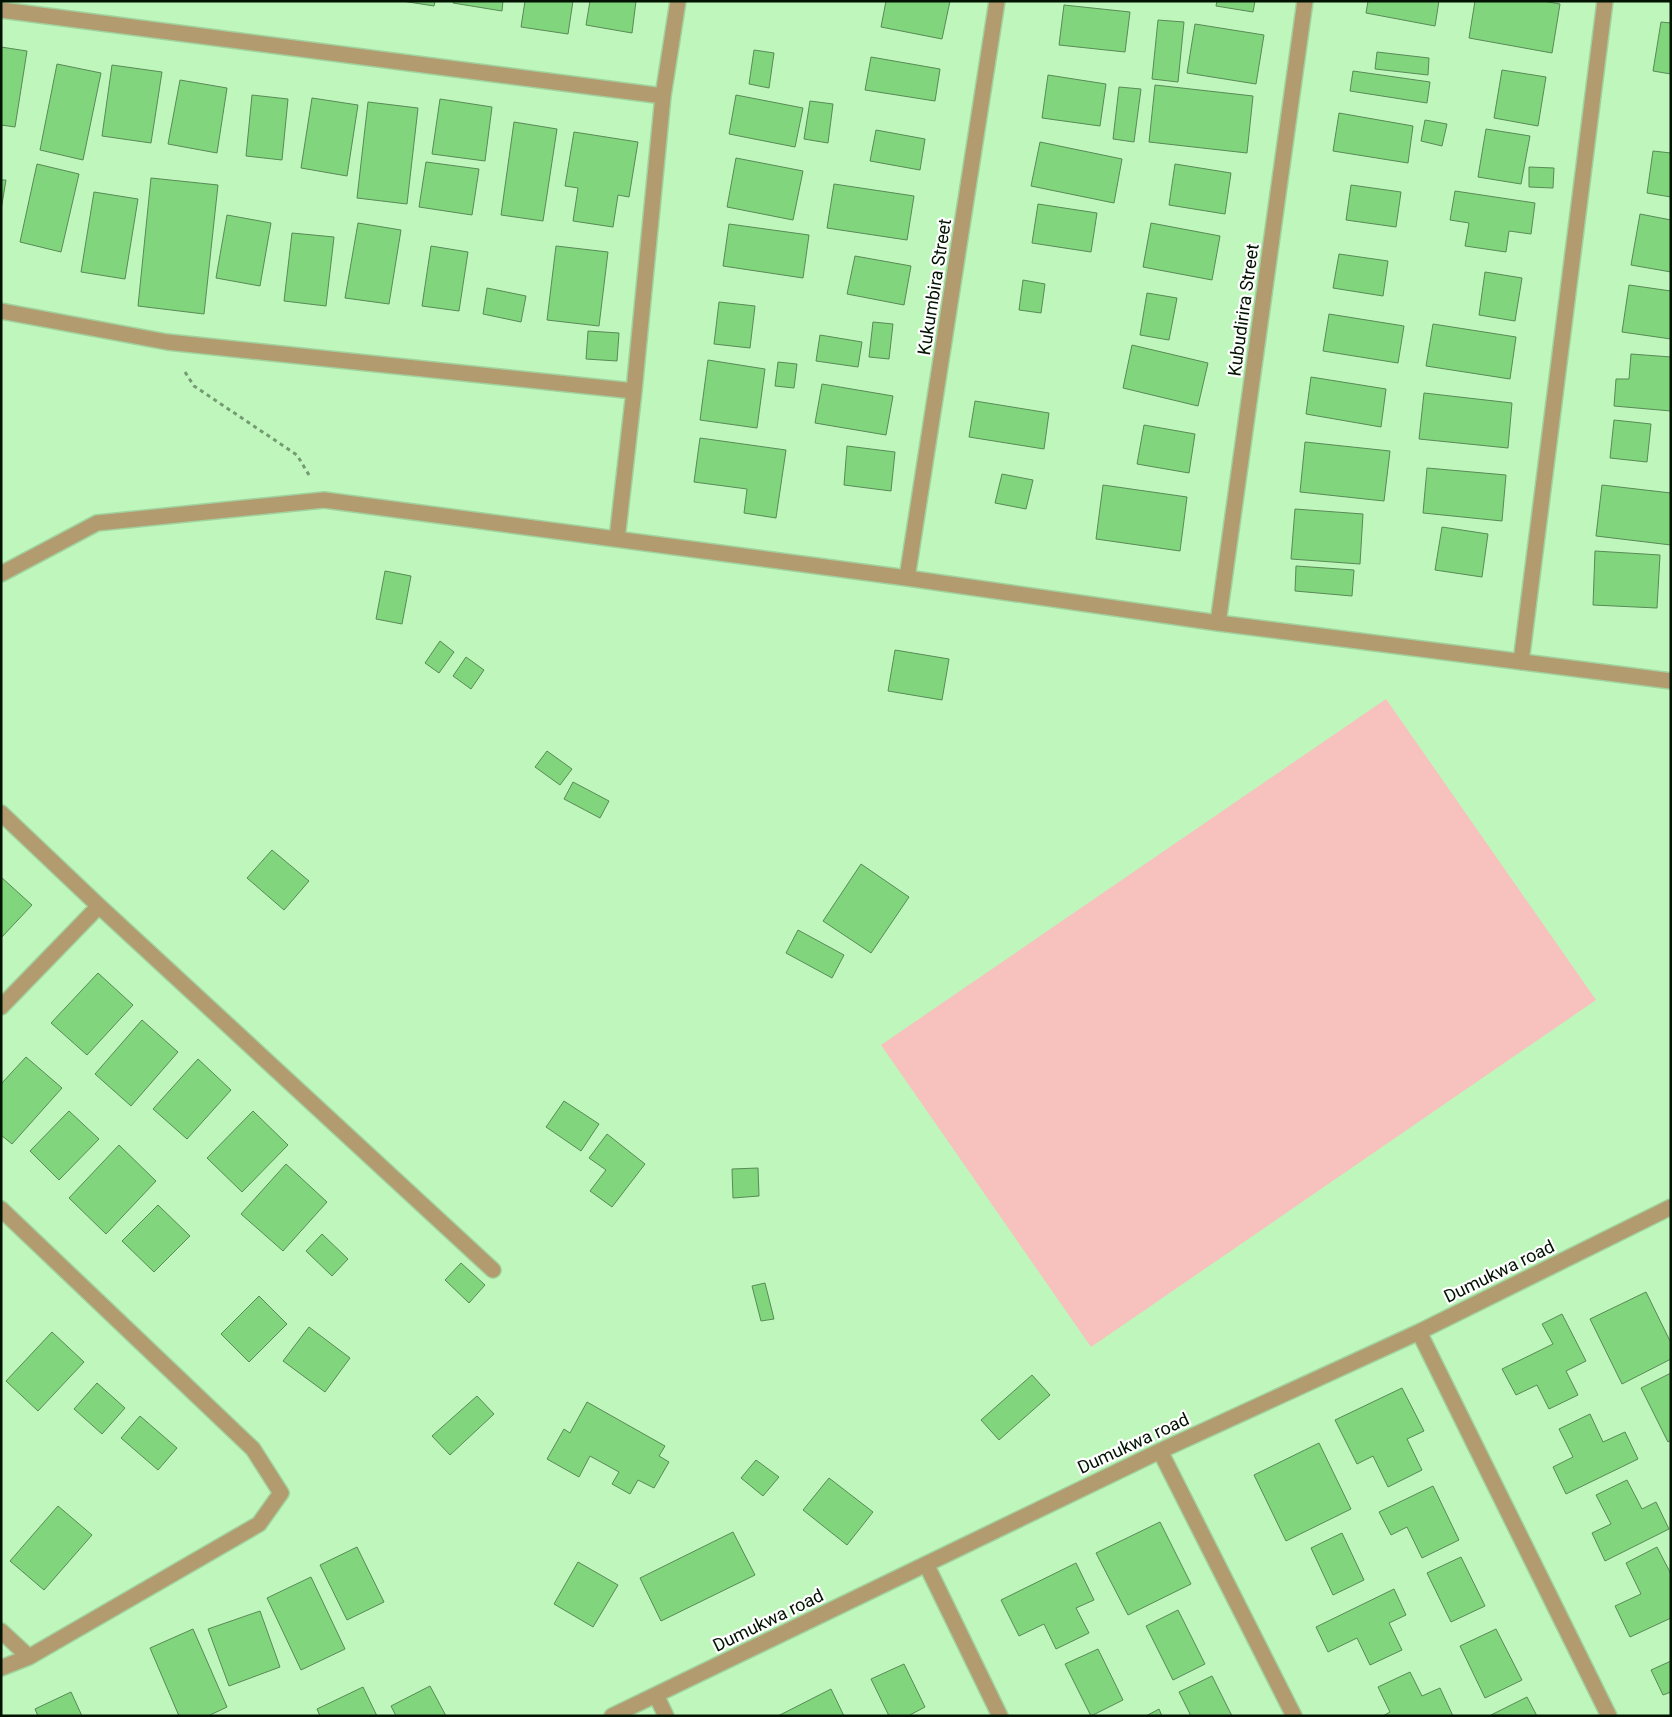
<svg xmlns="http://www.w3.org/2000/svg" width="1672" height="1717" viewBox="0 0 1672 1717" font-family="Roboto,sans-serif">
  <rect width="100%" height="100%" fill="#bff6bc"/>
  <!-- green -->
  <path fill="#f7c1bd" d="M1386,699l210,301 -505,347 -210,-302z"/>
  <!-- building -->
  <path fill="#80d57d" stroke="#588b56" d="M402,1h33l-1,5z
    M453,1h50l-1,10 -49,-8z
    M525,1h48l-5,33 -47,-7z
    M590,1h46l-4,32 -46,-8z
    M886,1h64l-8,38 -61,-12z
    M1217,1h38l-2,11 -37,-6z
    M1368,1h71l-4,25 -69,-13z
    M1475,1h68l17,3 -8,49 -83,-15z
    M1064,5l66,7 -5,40 -66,-7z
    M1158,20l26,2 -6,60 -26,-3z
    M1661,22l10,1v51l-18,-3z
    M1195,24l69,11 -8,49 -69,-11z
    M1,47l26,4 -12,76 -14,-2z
    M754,50l20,3 -5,35 -20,-4z
    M1377,52l52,6 -1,17 -53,-6z
    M871,57l69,12 -5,32 -70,-11z
    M57,64l44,9 -18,87 -43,-10z
    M112,65l50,7 -11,71 -49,-7z
    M1502,70l44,7 -8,49 -44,-8z
    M1353,71l77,11 -3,21 -77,-12z
    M1048,75l58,9 -6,42 -58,-8z
    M180,80l47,8 -10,65 -49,-9z
    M1155,85l98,11 -6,57 -98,-11z
    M1119,87l22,2 -7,53 -21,-3z
    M252,95l36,4 -6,61 -36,-4z
    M736,95l67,13 -8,39 -66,-13z
    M312,98l46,7 -11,71 -46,-8z
    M440,99l52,8 -7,54 -53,-7z
    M810,101l23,3 -5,39 -24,-4z
    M368,102l50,6 -11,96 -50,-6z
    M1339,113l74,13 -5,37 -75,-12z
    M1425,120l22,4 -5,22 -21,-5z
    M514,122l43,7 -14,92 -42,-6z
    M1486,129l44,7 -9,48 -43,-7z
    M876,130l49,9 -5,31 -50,-9z
    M574,132l64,10 -9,55 -11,-2 -5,32 -40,-6 5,-33 -13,-2z
    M1040,142l82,17 -8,44 -83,-17z
    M1653,151l18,2v44l-24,-4z
    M736,158l67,13 -10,49 -66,-13z
    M426,162l53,7 -7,46 -53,-8z
    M37,164l42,10 -18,78 -41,-10z
    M1175,164l56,9 -6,41 -56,-9z
    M1529,167l25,1 -1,20 -24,-1z
    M151,178l67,7 -14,129 -66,-8z
    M1,180h5l-5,30z
    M834,184l80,12 -7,44 -80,-12z
    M1351,185l50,7 -5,35 -50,-7z
    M1455,191l80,12 -4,31 -22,-3 -3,21 -41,-6 4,-23 -19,-3z
    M94,192l44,7 -13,80 -44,-7z
    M1038,204l59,9 -6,39 -59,-9z
    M1640,214l31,6v52l-40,-7z
    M227,215l44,8 -11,63 -44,-8z
    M358,223l43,7 -12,74 -44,-6z
    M1151,223l69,13 -8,44 -69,-13z
    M729,224l80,11 -6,43 -80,-12z
    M292,233l42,4 -8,69 -42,-5z
    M431,246l37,6 -9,59 -37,-5z
    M556,246l52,6 -9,74 -52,-6z
    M1339,254l49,7 -5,35 -50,-8z
    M855,256l56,10 -7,39 -57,-11z
    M1485,272l37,6 -7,43 -36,-6z
    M1023,280l22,4 -4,29 -22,-3z
    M1629,285l42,6v48l-49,-7z
    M487,288l39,8 -5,26 -38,-8z
    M1147,293l30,5 -8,42 -29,-5z
    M719,302l36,4 -5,42 -36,-4z
    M1329,314l75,12 -6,37 -75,-12z
    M873,322l20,2 -4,35 -20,-2z
    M1433,324l83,13 -6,42 -84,-13z
    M588,331l31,2 -2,28 -31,-2z
    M820,335l42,7 -4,25 -42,-6z
    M1132,345l76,18 -10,43 -75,-18z
    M1631,354l40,3v54l-57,-5 2,-27h13z
    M708,360l57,9 -8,59 -57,-8z
    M778,362l19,2 -3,24 -19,-2z
    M1311,377l75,12 -5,38 -75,-13z
    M822,384l71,12 -7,39 -71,-12z
    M1424,393l88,10 -4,45 -89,-9z
    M975,401l74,12 -5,36 -75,-12z
    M1614,420l37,4 -4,38 -37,-4z
    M1144,425l51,9 -6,39 -52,-9z
    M700,438l86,12 -10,68 -32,-5 3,-24 -53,-7z
    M1305,442l85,9 -6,50 -84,-9z
    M847,446l48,6 -4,39 -47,-6z
    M1427,468l79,7 -4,46 -79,-8z
    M1002,474l31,6 -7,29 -31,-6z
    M1103,485l84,12 -7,54 -84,-12z
    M1602,485l69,8v52l-75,-9z
    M1295,509l68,5 -3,50 -69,-5z
    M1442,527l46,7 -6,43 -47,-7z
    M1595,551l65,4 -3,53 -64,-3z
    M1296,566l58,4 -2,26 -57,-5z
    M385,571l26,5 -9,48 -26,-5z
    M440,641l14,11 -15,21 -14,-10z
    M895,650l54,9 -7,41 -54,-9z
    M466,657l18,13 -13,19 -18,-13z
    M547,751l25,18 -12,16 -25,-18z
    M573,782l36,19 -9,17 -36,-19z
    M272,850l37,31 -25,29 -37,-32z
    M861,864l48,33 -38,56 -48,-32z
    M1,877l31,28 -31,33z
    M798,930l46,25 -12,23 -46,-25z
    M98,973l35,32 -46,50 -36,-32z
    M142,1020l36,32 -47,54 -36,-32z
    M26,1057l36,31 -50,56 -11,-9v-51z
    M198,1059l33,31 -44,49 -34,-30z
    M564,1101l35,23 -18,27 -35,-24z
    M69,1111l30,28 -40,41 -29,-29z
    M253,1111l35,34 -46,47 -35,-34z
    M607,1134l38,30 -33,43 -22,-16 16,-21 -17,-12z
    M119,1145l37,36 -50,53 -37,-36z
    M286,1164l41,38 -44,49 -42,-37z
    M758,1168l1,28 -26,2 -1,-29z
    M158,1205l32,31 -36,36 -32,-31z
    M322,1234l26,25 -16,17 -26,-25z
    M461,1263l24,22 -16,18 -24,-23z
    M765,1283l9,36 -13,2 -9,-35z
    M1646,1292l25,51v16l-49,25 -32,-65z
    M259,1296l28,28 -38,38 -28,-28z
    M1562,1314l24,47 -20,10 12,24 -29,14 -12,-24 -21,10 -14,-26 51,-25 -11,-20z
    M309,1327l41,31 -25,34 -42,-31z
    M52,1332l32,30 -46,49 -32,-30z
    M1671,1373v67l-3,2 -27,-54z
    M1032,1375l18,20 -51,45 -18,-20z
    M97,1383l28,25 -23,26 -28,-25z
    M1402,1388l22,43 -17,8 15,31 -34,17 -15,-31 -16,8 -22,-44z
    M477,1396l17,18 -44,41 -18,-19z
    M587,1402l78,44 -6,10 10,6 -15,26 -16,-8 -8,14 -18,-10 7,-12 -29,-16 -11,21 -32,-18 17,-30 6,4z
    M1590,1414l13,28 22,-10 13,27 -72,35 -13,-27 20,-10 -14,-28z
    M140,1416l37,32 -19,22 -37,-32z
    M1319,1443l32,66 -65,32 -32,-66z
    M756,1460l23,17 -16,19 -22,-18z
    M829,1478l44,34 -26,33 -44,-35z
    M1627,1480l15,29 14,-7 13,27 -64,32 -13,-28 19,-9 -15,-29z
    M1433,1486l26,54 -37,18 -15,-31 -16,8 -12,-23z
    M58,1506l34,29 -48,55 -34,-29z
    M1160,1522l31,62 -63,31 -32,-62z
    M733,1532l22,43 -94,46 -21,-43z
    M1342,1533l22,47 -31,15 -22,-47z
    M357,1547l27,55 -37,18 -27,-55z
    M1657,1547l14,27v44l-41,19 -15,-31 26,-12 -15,-31z
    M1461,1557l24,49 -34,16 -24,-49z
    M578,1562l40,23 -25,42 -39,-23z
    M1076,1563l18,37 -18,8 13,25 -33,16 -12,-25 -25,12 -18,-36z
    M311,1577l34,72 -44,21 -34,-72z
    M1394,1589l12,26 -17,8 13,27 -32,15 -13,-27 -29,14 -12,-25z
    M1178,1610l27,54 -32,16 -27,-54z
    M260,1611l20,56 -51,19 -21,-57z
    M193,1629l34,78 -19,9h-29l-29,-68z
    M1496,1629l26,51 -37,18 -25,-52z
    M1098,1649l25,51 -32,16 -26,-52z
    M1671,1661v31l-8,3 -12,-25z
    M904,1664l21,43 -17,9h-19l-18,-37z
    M1410,1672l12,24 18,-8 13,28h-70l7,-4 -12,-25z
    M1212,1676l20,40h-41l-12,-24z
    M430,1686l16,30h-50l-5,-10z
    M363,1687l14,29h-57l-3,-7z
    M831,1689l13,27h-66z
    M71,1692l11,24h-44l-3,-7z
    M1527,1697l10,19 -46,-1z
    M1159,1709l3,7h-16z"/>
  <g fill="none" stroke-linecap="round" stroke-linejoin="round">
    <!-- minor casing -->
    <g stroke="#a1d29e" stroke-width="18">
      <path id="minor" d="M1,10l662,86
        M1,311l166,31 467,49
        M617,539l17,-148 29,-295 15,-95
        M1,574l96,-51 227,-23 583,78 311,45 453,58
        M907,578l90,-577
        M1218,623l87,-622
        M1521,662l84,-661
        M1,813l98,93 394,364
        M1,1007l98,-101
        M1,1209l252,240 28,44 -22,31 -230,133 -28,11
        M1419,1332l190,384
        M1160,1451l134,265
        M926,1564l74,152
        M1,1631l28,26
        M656,1695l10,21
        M612,1716l548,-265 259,-119 252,-125"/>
    </g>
    <!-- path -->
    <path stroke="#749b72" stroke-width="3" stroke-dasharray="4 4" stroke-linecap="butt" d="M185,372l9,14 103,69 12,20"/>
    <!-- minor -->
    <use href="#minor" stroke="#b29b6e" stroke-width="15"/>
  </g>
  <g text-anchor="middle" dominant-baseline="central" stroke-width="4.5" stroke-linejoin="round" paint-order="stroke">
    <!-- street labels -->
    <g font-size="18" fill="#021302" stroke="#fff">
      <text transform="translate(934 287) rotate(-81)">Kukumbira Street</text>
      <text transform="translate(1243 310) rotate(-82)">Kubudirira Street</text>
      <text transform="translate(1499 1271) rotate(-26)">Dumukwa road</text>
      <text transform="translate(1133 1443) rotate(-25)">Dumukwa road</text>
      <text transform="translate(768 1620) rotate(-26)">Dumukwa road</text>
    </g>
  </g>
  <!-- border -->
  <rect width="1672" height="1717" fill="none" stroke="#021302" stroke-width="5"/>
</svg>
